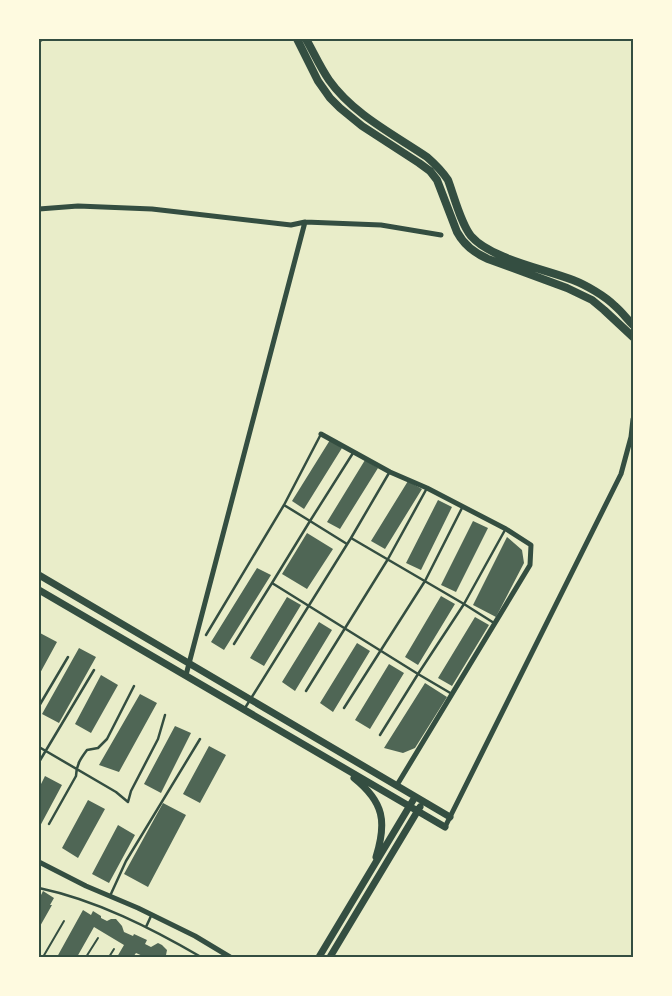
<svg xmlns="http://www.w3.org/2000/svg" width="672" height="996" viewBox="0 0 672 996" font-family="Spectral,serif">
  <rect width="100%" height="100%" fill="#e9edc9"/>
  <!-- building -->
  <path fill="#4f6655" d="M330,440l12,8 -38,61 -12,-8z
    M365,460l13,8 -38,61 -13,-7z
    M408,481l14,8 -37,60 -14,-8z
    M438,500l14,7 -31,63 -15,-7z
    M473,521l15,7 -32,64 -15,-7z
    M307,533l26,16 -26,40 -25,-15z
    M507,537l15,13 2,13 -28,54 -23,-12z
    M257,568l14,7 -47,75 -13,-8z
    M441,596l14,8 -37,61 -13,-8z
    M287,597l14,8 -37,61 -14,-8z
    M475,617l14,8 -37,61 -14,-8z
    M319,622l13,8 -37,61 -13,-9z
    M40,633l17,9 -18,33v-40z
    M357,643l13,8 -37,61 -13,-9z
    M79,648l17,9 -37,66 -17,-9z
    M389,664l15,9 -34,56 -15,-9z
    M101,675l17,10 -27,48 -16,-9z
    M425,683l22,14 -32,51 -12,5 -19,-5z
    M140,694l17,9 -38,69 -20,-7z
    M175,726l16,7 -30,60 -17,-9z
    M209,746l17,9 -26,48 -17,-9z
    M45,776l17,9 -23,43v-40z
    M88,800l17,9 -27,49 -16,-10z
    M163,803l23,12 -38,72 -24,-13z
    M118,825l17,10 -26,48 -17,-9z
    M43,891l11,7 -4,7h2l-13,23v-29z
    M83,910l8,5 2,-4 8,5v2l6,3 4,-2h5l6,7 2,6 9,4 1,-2 13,6 -2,4 6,3 7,-4 4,2 5,5 -1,5 4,2h-25l-9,-4 -3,4h-16l7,-12 -30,-18 -17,30h-20z"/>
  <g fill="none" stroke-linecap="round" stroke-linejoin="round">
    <!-- path -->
    <path stroke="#344e41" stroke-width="2" d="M43,957l21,-36
      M86,957l12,-19
      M109,957l5,-8"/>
    <!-- service -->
    <path stroke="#344e41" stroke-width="2.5" d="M321,434l-37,71 26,16 43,-68
      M351,538l38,-65
      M347,544l-37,-23 -38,62 146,91 -38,61
      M494,623l-30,-19 41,-74
      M206,635l78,-130
      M234,644l38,-61
      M306,691l82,-132 39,-71
      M39,706l29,-49
      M245,708l106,-170 113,66 -46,70 34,20
      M344,708l81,-127 37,-73
      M39,747l77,45 12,10 3,-11 27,-52 7,-24
      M39,762l55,-92
      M49,824l27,-48c0,-11 5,-18 11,-26l11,-2 9,-9 27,-53
      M39,888c57,12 112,40 162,69
      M110,896l16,-35 74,-122
      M146,927l5,-11"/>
    <!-- minor -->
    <path stroke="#344e41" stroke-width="5" d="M39,40l2,-1
      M39,209l39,-3 74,3 139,16 14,-3 76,3 60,10
      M321,434l69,38 37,16 79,41 25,16 -1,20 -133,220
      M186,675l119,-453
      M445,827l176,-353 10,-37 2,-18
      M39,862l47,24 52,22 57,28 35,21"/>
    <!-- tertiary -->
    <path stroke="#344e41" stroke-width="7" d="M39,575l411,242
      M39,590l406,237
      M354,778c30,24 33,44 22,79
      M319,957l96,-160
      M330,957l90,-150"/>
    <!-- secondary -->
    <path stroke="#344e41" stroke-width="8" d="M297,39l21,42 12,17 10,10 22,18 57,37 11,8 7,9 20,52c7,13 17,21 31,27l79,29 25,12 12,10 29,27
      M306,39c8,14 14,28 23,41 24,34 64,54 98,77 8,7 15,14 21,23 6,16 13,44 23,56 20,23 74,33 102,44 13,5 32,16 42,26 7,6 12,13 18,19"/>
  </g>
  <!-- border -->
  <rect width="672" height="996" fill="none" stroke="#fefae0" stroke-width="80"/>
  <rect x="40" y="40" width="592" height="916" fill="none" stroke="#344e41" stroke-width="2"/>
</svg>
